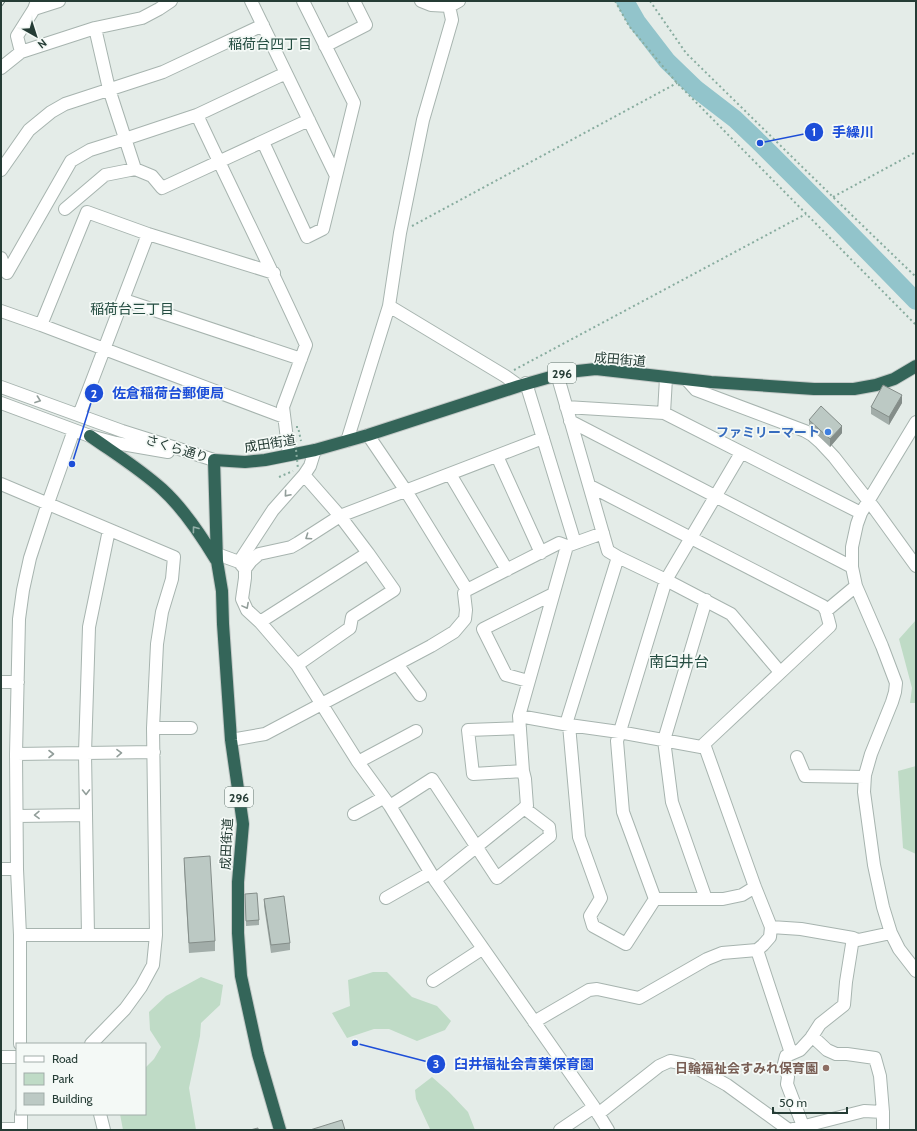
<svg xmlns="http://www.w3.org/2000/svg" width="917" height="1131" viewBox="0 0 917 1131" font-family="Cabin,'Noto Sans JP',sans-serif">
  <rect width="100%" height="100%" fill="#e4ece8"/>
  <!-- green -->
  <path fill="#bfdbc6" d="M916,620v83h-6l2,-15 -13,-49z
    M916,766v88l-13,-6 -5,-77z
    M373,972h14l25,25 25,9 14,15 -6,9 -28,11 -28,-12h-15l-27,9 -15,-25 18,-7 -2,-26z
    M201,977l22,8 -3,20 -19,18 -1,13 -11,52 7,42h-73l-3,-16h25v-46l9,-9 7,-12 -11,-17 -1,-18 17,-16z
    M432,1077l17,15 19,20 7,18h-44l-1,-1 -14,-30 -1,-9z"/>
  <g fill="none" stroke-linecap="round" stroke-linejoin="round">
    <!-- river -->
    <path stroke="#92c4cb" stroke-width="18" d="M625,1l12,21 30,39 29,28 39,30 25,24 78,78 78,80"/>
    <!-- minor casing -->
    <g stroke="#a7b4af" stroke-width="14">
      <path id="minor" d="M251,1l85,175
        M421,1l10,4 19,1 9,-5
        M34,9l25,-8
        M95,28l14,61 26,80
        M325,46l41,-21 -12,-24
        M21,52l-4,-16 17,-27 3,-8
        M1,68l20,-16 74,-24 47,-10 17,-9 12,-8
        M197,115c36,77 74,153 109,230l-23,62 6,48
        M263,142l44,95 16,-8 31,-126 -51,-102
        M1,170l28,-40 22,-18 14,-8 98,-32 100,-47
        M65,209l40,-34 30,-6 17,7 10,12 147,-68
        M1,258l6,15 64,-112 19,-11 35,-11 72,-24 89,-42
        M124,300l177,59
        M389,306l116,70 14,10
        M1,311l40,14 243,92
        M41,325l46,-113 61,22 126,39
        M557,374l51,177 10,6 48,23 65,34 49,58
        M687,380l9,10 109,41 7,4 8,7 14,15 40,51 42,58
        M526,383l49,160
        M1,387l121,44 92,29
        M1,403l89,33 26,7 52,9
        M566,407l98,6 197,100
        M664,413l2,-35
        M79,415l69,-181
        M570,421l282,146
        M916,422l-55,91 -4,11 -5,23v20l4,19 26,60 14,37 -1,9 -3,10 -21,52 -6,21 -1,17 10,73 9,42 8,26 8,16 17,22
        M368,435l38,56 61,99 92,-47 8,3
        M543,438l-203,78 -42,27 -7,4 -32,7 -8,7 -6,8v9l-3,21 5,11 13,12 37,43 61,97 32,44 45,74 159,227 14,23
        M347,441l42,-135 11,-73 23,-113 29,-100 -4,-19
        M497,456l44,97
        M450,474l57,96
        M1,484l173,73 -2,22 -10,33 -5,32 -4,84 3,207 -3,30 -12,22 -16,22 -34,35
        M590,486l233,120 3,5
        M217,554l22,8 5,6
        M239,562l34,-52 31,-35 6,-9 5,-16
        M706,600l-42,140 8,62 34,97
        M260,622l108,-69
        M397,664l23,31
        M297,665l53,-37 2,-11 42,-27 -26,-37 -28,-37 -36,-41
        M528,681l-22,-6 -23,-46 70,-35
        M1,682h17
        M519,716l50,9 50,7 82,15 3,-3
        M566,724l52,-167
        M569,725l10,112 22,61 -11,18 3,10 33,18 29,-45
        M153,728h38
        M520,728l-52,2 5,44 50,-3
        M231,740l34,-6 166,-88 23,-14 11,-13 1,-9 -2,-17 3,-3
        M16,754l138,-2
        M797,757l8,19 60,1
        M358,762l58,-31
        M390,806l42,-27 65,99 53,-42 -1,-9 -25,-19
        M354,814l29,-16
        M17,816l69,-1
        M1,869h16
        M435,880l92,-74 -2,-27 -2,-8 -4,-55 48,-170 36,-13
        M386,898l44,-25
        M655,899l-32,-87 -6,-71 49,-161 75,-127
        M655,899h68l19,-4 13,-8
        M771,927l30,2 52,9
        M20,935h136
        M88,935l-3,-182 4,-126 20,-97
        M757,950l34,103
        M433,981l49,-32
        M534,1022l55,-32 8,-1 42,9 68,-39 15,-6 35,-3 6,-5 7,-8 1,-10 -16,-40 -51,-143 126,-118 -4,-15 30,-25
        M812,1036l15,14 9,4h11l28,4 5,18 3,36v18
        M20,1044v-109l-3,-66 -1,-115 3,-135 4,-29 7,-32 18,-55 26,-73
        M1,1057h16
        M21,1114v16
        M100,1114l4,16
        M598,1114l61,-48 11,-5 21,4 36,20 62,45 75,-19 19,1
        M1,1129h20
        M560,1130l34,-23
        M803,1130v-4l-16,-42 1,-7 -4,-13 2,-8 14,-6 11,-12 9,-14 24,-19 2,-23 7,-44 5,2 33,-7"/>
    </g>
    <!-- highway casing -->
    <g stroke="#c2c8c6" stroke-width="14">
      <path id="highway" d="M90,436c24,17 50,33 72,53 22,20 39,46 54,71
        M280,1130l-22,-76 -17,-78 -3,-43v-51l5,-58 -12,-84 -8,-116 -1,-33 -5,-30 -3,-101 31,2 20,-2 50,-10 53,-15 151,-49 49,-14 28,-3 115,13 103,7h40l22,-4 18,-6 22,-13"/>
    </g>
    <!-- path -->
    <path stroke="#88ac9f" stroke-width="2" stroke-dasharray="2 3" stroke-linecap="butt" d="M615,1l14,25 48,57 239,242
      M650,1l36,52 147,144 83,80
      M833,197l83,-45
      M412,226l265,-143
      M514,370l292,-156
      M296,427h2l3,14
      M279,477l14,-6"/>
    <!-- minor -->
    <use href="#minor" stroke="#fff" stroke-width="12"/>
    <!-- highway -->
    <use href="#highway" stroke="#346559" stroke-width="12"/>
    <!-- rail casing -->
    <g stroke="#607770" stroke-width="4.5">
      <path id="rail" d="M1,4l2,-3"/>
    </g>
    <!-- rail -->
    <use href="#rail" stroke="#f4f9f6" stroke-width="3" stroke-dasharray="9" stroke-linecap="butt"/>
    <!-- path-bridge -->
    <path stroke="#88ac9f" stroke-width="2" stroke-dasharray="2 3" stroke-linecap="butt" d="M295,440l3,29"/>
  </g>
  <!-- wall -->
  <path fill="#a2ada9" d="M902,403l-13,22 -18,-11v-7z
    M809,420l33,13 -12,14 -21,-20z
    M184,858l31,83v10l-26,2 -5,-85z
    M245,894l14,26v5l-13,1z
    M264,899l26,44v7l-19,3 -7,-47z"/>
  <!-- shaded-wall -->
  <path fill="#848d89" d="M902,395v8l-13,22v-8z
    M842,426v7l-12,14v-8z"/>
  <!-- building -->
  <path fill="#bcc9c4" stroke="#848d89" d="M883,385l19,10 -13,22 -18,-10z
    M821,406l21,20 -12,13 -21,-19z
    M210,856l5,85 -26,2 -5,-85z
    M257,893l2,27 -13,1 -1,-27z
    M284,896l6,47 -19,2 -7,-46z
    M342,1120l3,10h-35z
    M258,1128v2h-8z"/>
  <!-- one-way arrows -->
  <defs><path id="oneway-chevron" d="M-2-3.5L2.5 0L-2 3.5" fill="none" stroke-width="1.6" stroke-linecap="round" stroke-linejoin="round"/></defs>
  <g stroke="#929e9a">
    <use href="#oneway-chevron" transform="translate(38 400) rotate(20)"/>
    <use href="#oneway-chevron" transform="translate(287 494) rotate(131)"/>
    <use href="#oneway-chevron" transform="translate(308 537) rotate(146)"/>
    <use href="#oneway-chevron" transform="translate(246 606) rotate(62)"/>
    <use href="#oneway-chevron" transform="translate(119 753) rotate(-1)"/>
    <use href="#oneway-chevron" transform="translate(51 754)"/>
    <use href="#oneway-chevron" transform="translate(86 792) rotate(89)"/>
    <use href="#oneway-chevron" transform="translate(37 815) rotate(179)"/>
  </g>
  <use stroke="#94afa8" href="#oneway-chevron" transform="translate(195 529) rotate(-127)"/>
  <!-- markers -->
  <circle fill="#3f7fe0" stroke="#f4f9f6" stroke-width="1.5" cx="828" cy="432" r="4"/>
  <circle fill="#8d6e63" stroke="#f4f9f6" stroke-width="1.5" cx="826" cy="1068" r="4"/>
  <g text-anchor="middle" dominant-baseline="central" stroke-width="3.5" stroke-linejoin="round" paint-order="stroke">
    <!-- shield labels -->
    <g fill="#f4f9f6" stroke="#63756f" stroke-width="1">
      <rect x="548" y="363" width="28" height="20" rx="3"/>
      <rect x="225" y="787" width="28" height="20" rx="3"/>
    </g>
    <g font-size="12" font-weight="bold" fill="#253c35">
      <text x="562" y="373">296</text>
      <text x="239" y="797">296</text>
    </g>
    <!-- street labels -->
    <g font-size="13" fill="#253c35" stroke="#f4f9f6">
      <text transform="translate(620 359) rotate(5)">成田街道</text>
      <text transform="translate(270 443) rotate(-9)">成田街道</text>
      <text transform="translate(177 448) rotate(17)">さくら通り</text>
      <text transform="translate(226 844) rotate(-87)">成田街道</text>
    </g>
    <!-- shop labels -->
    <g font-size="13" font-weight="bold" fill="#366cbe" stroke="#f4f9f6" text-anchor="end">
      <text x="820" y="432">ファミリーマート</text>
    </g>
    <!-- education labels -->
    <g font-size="13" font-weight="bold" fill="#785e54" stroke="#f4f9f6" text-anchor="end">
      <text x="818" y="1068">日輪福祉会すみれ保育園</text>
    </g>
    <!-- neighbourhood labels -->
    <g font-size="14" fill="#234c40" stroke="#f4f9f6">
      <text x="270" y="44">稲荷台四丁目</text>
      <text x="132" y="309">稲荷台三丁目</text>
    </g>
    <!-- quarter labels -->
    <g font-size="15" fill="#234c40" stroke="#f4f9f6">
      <text x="679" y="662">南臼井台</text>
    </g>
  </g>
  <!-- callouts -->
  <path fill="none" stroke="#1d4ed8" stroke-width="1.5" d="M760 143L814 132M72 464L94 393M355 1043L436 1064"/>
  <g fill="#1d4ed8" stroke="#f4f9f6" stroke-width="1.5">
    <circle cx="760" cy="143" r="4"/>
    <circle cx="72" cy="464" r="4"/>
    <circle cx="355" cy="1043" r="4"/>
    <circle cx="814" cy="132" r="10"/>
    <circle cx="94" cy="393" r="10"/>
    <circle cx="436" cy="1064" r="10"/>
  </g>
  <g font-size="12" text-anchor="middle" font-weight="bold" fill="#fff">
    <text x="814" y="136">1</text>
    <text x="94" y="398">2</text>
    <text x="436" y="1068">3</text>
  </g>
  <g font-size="14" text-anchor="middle" font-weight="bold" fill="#1d4ed8" stroke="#f4f9f6" stroke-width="3.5" stroke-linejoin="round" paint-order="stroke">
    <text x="853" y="137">手繰川</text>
    <text x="168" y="398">佐倉稲荷台郵便局</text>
    <text x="524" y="1069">臼井福祉会青葉保育園</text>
  </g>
  <!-- border -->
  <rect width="917" height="1131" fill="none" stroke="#253c35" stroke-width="4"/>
  <!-- legend -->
  <rect x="16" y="1043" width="130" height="72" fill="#f4f9f6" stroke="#a1ada9"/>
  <rect x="24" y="1056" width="20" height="6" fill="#ffffff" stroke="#a1ada9"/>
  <text x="52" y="1063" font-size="12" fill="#253c35">Road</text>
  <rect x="24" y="1073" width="20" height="12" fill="#bfdbc6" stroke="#a1ada9"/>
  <text x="52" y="1083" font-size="12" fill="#253c35">Park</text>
  <rect x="24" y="1093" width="20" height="12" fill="#bcc9c4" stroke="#a1ada9"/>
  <text x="52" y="1103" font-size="12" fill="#253c35">Building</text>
  <!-- north arrow -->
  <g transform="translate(36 36) rotate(141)" stroke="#f4f9f6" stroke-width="3" paint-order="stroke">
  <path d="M0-3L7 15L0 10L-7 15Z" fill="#253c35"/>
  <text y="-6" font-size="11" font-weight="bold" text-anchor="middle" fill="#253c35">N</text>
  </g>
  <!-- scale -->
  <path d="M773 1107v6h74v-6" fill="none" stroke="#253c35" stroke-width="2"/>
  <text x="779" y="1107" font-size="12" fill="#253c35" stroke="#f4f9f6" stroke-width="3" paint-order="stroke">50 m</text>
</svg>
